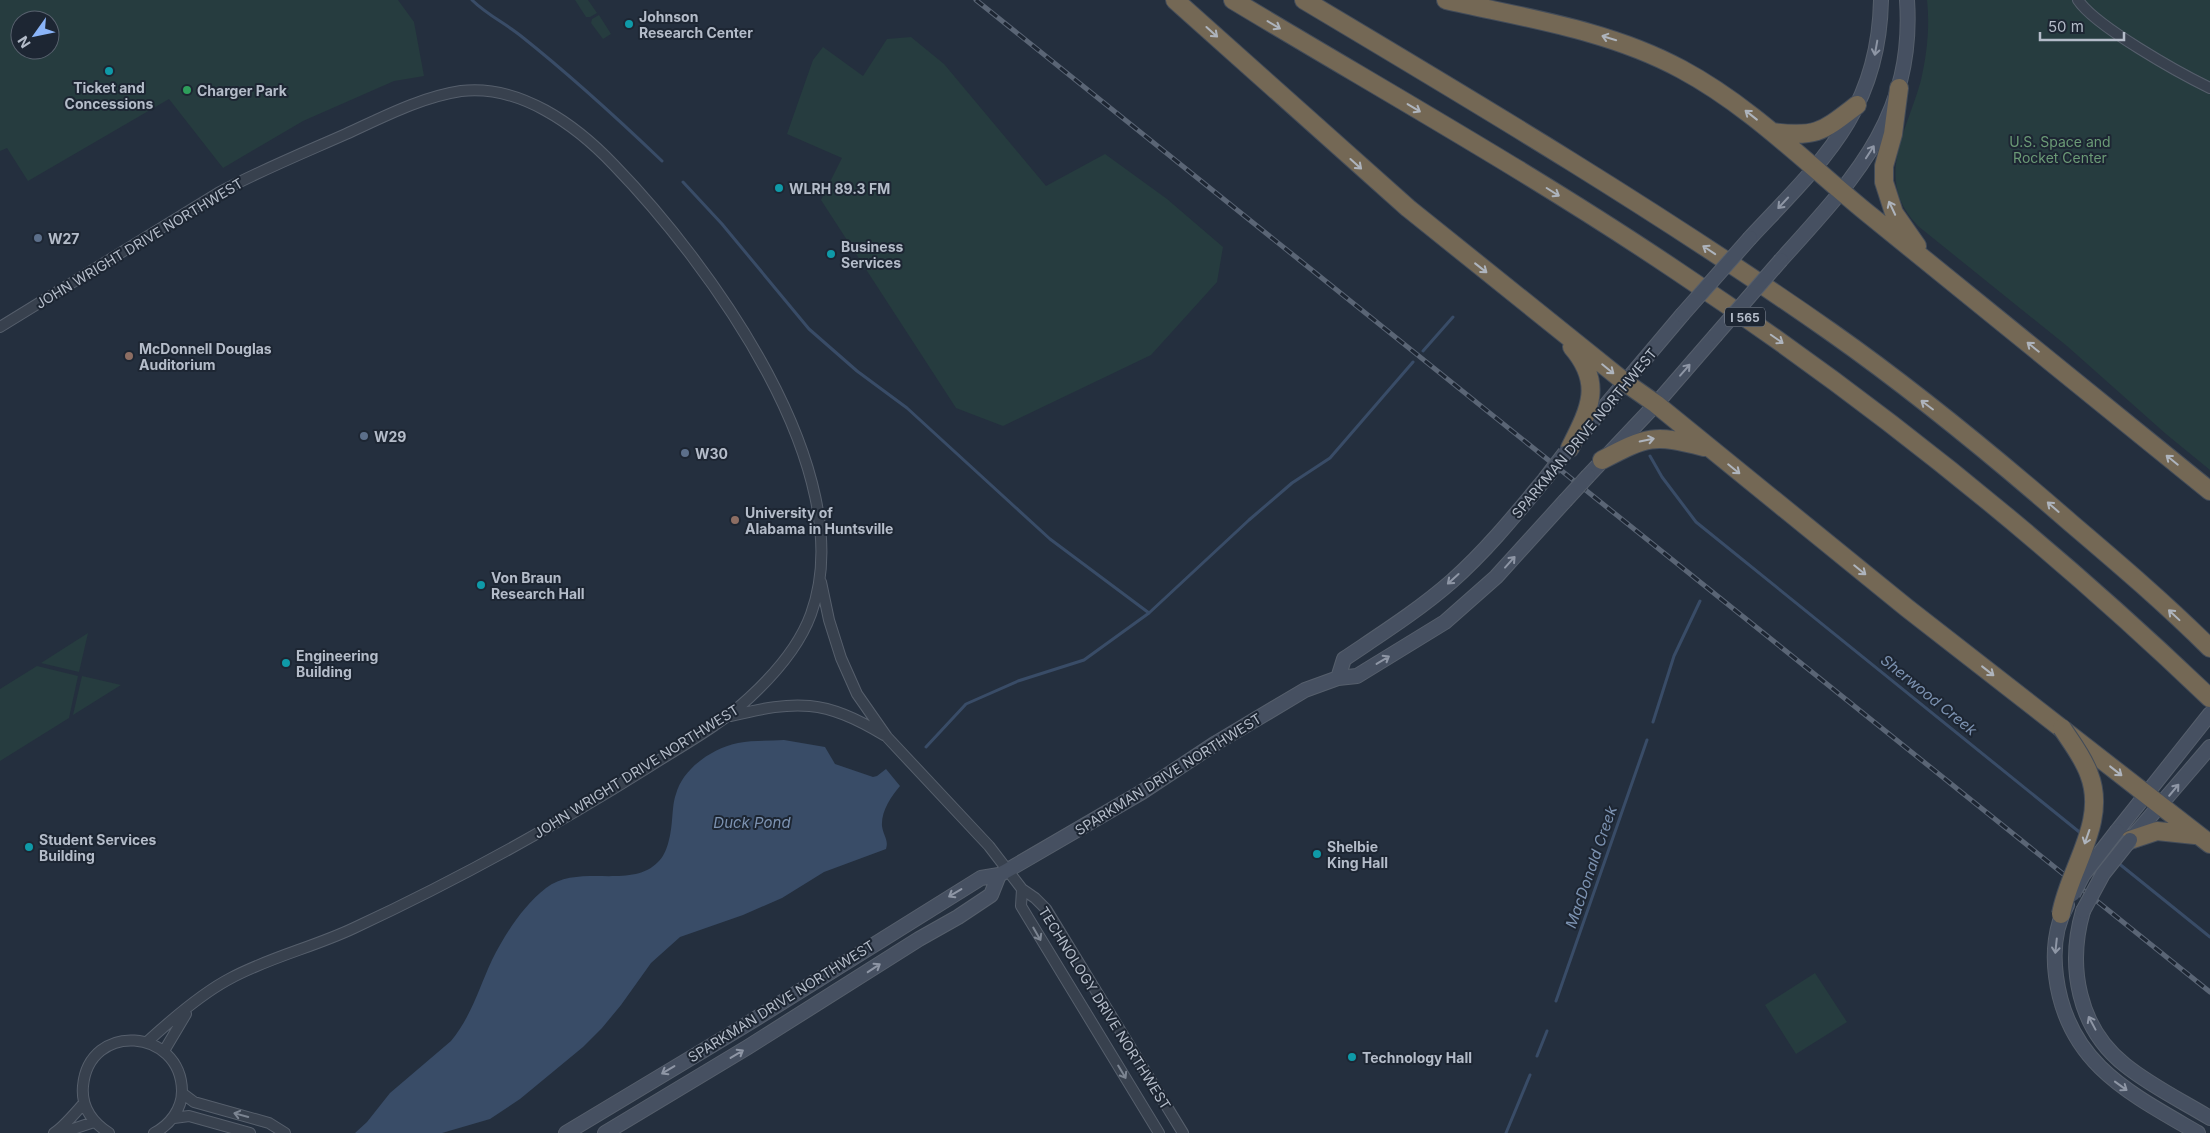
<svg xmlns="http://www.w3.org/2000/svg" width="2210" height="1133" viewBox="0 0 2210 1133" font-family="Inter,sans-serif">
  <rect width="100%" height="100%" fill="#242f3e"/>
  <!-- green -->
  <path fill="#263c3f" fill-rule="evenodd" d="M0,0h398l16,22 10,54 -30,5 -91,40 -80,47 -54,-69 -141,82 -21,-33 -7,3zM20,20h30v30h-30z
    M575,0h13l9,13 -7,4h-4z
    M1927,0h283v470l-44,-36 -99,-88 -149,-120c-45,-46 -11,-94 3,-146 6,-26 9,-54 6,-80z
    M599,15l12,19 -8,5 -12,-16 1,-4z
    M911,37l33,27 102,122 59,-32 62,45 56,48 -6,35 -66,73 -148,71 -47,-18 -135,-208 21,-42 -55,-24 26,-74 10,-13 40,29 24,-37z
    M88,633l-9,39 -38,-9z
    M37,666l41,10 -9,42 -69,43v-72z
    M82,676l39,9 -48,30z
    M1815,973l32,49 -51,32 -31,-49z"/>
  <!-- water -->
  <path fill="#394c67" d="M784,740l41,7 10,17 38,13 4,-1 9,-7 14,17c-9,11 -19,25 -18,40 1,9 7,14 4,23l-62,23 -42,26 -39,17 -63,22 -29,26 -30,42 -19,23 -19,19 -63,52 -30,20 -48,14h-87l12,-11 23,-29 61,-52c20,-24 28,-53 41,-81 13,-26 31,-54 54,-72 33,-25 85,2 112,-26 10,-9 13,-29 14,-42 1,-9 1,-18 4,-26 7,-26 37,-46 62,-51 15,-3 31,-2 46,-3z"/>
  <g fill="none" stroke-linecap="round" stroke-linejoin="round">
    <!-- stream -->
    <path stroke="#394c67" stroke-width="3" d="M472,0c15,15 33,23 49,36 49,39 96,82 141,125
      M683,182l39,42 87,105 48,42 50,37 143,131 99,74
      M1423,351l30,-34
      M1650,456l12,21 34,45 387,313
      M1653,722l21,-66 26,-55
      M926,747l40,-43 52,-23 66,-21 65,-47 100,-93 43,-37 38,-25 83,-96
      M2117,862l93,75
      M1556,1001l91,-261
      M1537,1056l10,-25
      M1506,1133l24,-58"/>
    <!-- minor casing -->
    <g stroke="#565f6c" stroke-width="12">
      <path id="minor" d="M2078,0c17,26 101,73 132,88
        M0,327l218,-134c41,-22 85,-40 128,-59 37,-17 75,-37 115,-43 59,-7 115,34 153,74 94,97 249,307 197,449 -12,33 -37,61 -62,84 -30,28 -68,48 -102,70 -94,59 -192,113 -293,160 -40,19 -84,29 -123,50 -29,15 -60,42 -84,64
        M821,582l8,38 12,38 16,36 30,43 102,109 33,43 13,9 11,11 137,224
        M731,716c66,-16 93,-17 153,19
        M1022,889l-1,17 138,227
        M164,1051l22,-37
        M182,1093l12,9 75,21 16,10
        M174,1118l15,-2 61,17
        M61,1129l9,1 24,-8
        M54,1133c7,-4 24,-23 30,-30
        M109,1133c-17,-11 -28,-26 -26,-47 6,-65 98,-58 99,5 0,18 -12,34 -28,42"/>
    </g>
    <!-- secondary casing -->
    <g stroke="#565f6c" stroke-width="16">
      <path id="secondary" d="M1750,238c71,-76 129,-126 131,-238
        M1781,260c73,-81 134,-143 126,-260
        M1579,437l103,-122
        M1588,476l68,-72 59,-68
        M1338,678l6,-19c37,-25 75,-49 108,-78 35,-31 64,-67 93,-102
        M2117,831l93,-117
        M2130,840l80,-93
        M2067,905c-12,21 -14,48 -11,71 11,87 73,117 142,157
        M2083,911c-16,55 -5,117 42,154 26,21 57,36 85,53
        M566,1133l178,-107 237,-148 18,-3 9,-5 134,-78 74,-49 89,-53 33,-12 19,-2 88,-54 51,-45 69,-76
        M605,1133l143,-86 171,-108 39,-22 33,-22 8,-20"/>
    </g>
    <!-- motorway casing -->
    <g stroke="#434c59" stroke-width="20">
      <path id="motorway" d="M1175,0l233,208 218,175 30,21 251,204 303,236
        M1233,0c148,89 300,174 444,271 190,126 368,269 533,427
        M1304,0c178,106 357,213 527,332 84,59 164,125 241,192 47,40 95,81 138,124
        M1446,0c79,18 163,30 235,69 71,38 128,97 190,147 113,92 226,184 339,275
        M1899,88l-6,46 -9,32v16l10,31 23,33
        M1772,132c45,6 51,-1 85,-27
        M1570,448c19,-38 34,-64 2,-101
        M1602,460c46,-24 51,-26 102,-13
        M2130,840l27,-9 38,4"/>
    </g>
    <!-- minor -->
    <use href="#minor" stroke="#38414e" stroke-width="10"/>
    <!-- secondary -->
    <use href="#secondary" stroke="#465061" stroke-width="14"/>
    <!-- motorway -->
    <use href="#motorway" stroke="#746855" stroke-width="18"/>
    <!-- rail casing -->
    <g stroke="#5a6575" stroke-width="5">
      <path id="rail" d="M976,0l1234,992"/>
    </g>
    <!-- rail -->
    <use href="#rail" stroke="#1d2633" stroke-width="3" stroke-dasharray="9" stroke-linecap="butt"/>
    <!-- secondary-bridge casing -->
    <g stroke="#565f6c" stroke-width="16" stroke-linecap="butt">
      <path id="secondary-bridge" d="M1682,315l68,-77
        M1715,336l66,-76
        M1545,479l20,-26
        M1565,501l23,-25
        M2073,894l10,-19 34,-44
        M2083,911l20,-37 27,-34"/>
    </g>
    <!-- motorway-bridge casing -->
    <g stroke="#434c59" stroke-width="20" stroke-linecap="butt">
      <path id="motorway-bridge" d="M2061,914c8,-46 47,-92 28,-140 -6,-17 -18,-32 -27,-46"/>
    </g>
    <!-- secondary-bridge -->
    <use href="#secondary-bridge" stroke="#465061" stroke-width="14"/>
    <!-- motorway-bridge -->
    <use href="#motorway-bridge" stroke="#746855" stroke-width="18"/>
  </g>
  <!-- one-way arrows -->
  <defs><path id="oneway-shaft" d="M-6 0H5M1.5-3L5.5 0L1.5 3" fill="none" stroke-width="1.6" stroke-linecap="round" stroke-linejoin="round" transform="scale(1.25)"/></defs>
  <g stroke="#aeb4bd">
    <use href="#oneway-shaft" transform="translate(1274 25) rotate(31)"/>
    <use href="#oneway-shaft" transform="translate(1212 32) rotate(42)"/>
    <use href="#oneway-shaft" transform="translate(1609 38) rotate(-163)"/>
    <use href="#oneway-shaft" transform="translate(1414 108) rotate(31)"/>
    <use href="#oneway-shaft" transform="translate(1751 115) rotate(-142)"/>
    <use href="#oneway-shaft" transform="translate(1356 164) rotate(42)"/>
    <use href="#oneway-shaft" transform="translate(1553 192) rotate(32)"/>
    <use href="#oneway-shaft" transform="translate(1892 208) rotate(-115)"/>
    <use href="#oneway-shaft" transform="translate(1709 250) rotate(-146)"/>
    <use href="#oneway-shaft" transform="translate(1481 268) rotate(38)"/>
    <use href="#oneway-shaft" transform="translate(1777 339) rotate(35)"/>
    <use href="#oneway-shaft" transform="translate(2033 347) rotate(-141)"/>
    <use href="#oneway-shaft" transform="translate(1608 369) rotate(39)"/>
    <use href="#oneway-shaft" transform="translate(1927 405) rotate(-143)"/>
    <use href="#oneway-shaft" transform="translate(1647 440) rotate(-12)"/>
    <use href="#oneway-shaft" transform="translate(2172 460) rotate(-141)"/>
    <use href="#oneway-shaft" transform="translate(1734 469) rotate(39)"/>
    <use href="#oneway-shaft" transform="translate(2053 507) rotate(-139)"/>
    <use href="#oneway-shaft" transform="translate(1860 570) rotate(39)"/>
    <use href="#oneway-shaft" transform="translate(2174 615) rotate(-137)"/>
    <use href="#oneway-shaft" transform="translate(1988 671) rotate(38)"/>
    <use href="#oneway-shaft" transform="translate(2116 771) rotate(38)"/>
    <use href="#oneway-shaft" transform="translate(2087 837) rotate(109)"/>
  </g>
  <g stroke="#8e96a5">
    <use href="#oneway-shaft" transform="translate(1876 48) rotate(100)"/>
    <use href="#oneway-shaft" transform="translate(1870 152) rotate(-57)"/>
    <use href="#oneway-shaft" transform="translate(1783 203) rotate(133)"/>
    <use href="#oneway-shaft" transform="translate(1685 370) rotate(-49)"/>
    <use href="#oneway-shaft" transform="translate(1510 562) rotate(-48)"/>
    <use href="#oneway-shaft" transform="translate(1453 579) rotate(138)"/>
    <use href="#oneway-shaft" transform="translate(1383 660) rotate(-31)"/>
    <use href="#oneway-shaft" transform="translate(2174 790) rotate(-50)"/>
    <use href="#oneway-shaft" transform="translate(955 893) rotate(149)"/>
    <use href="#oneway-shaft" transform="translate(2056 946) rotate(96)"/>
    <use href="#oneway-shaft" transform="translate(874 968) rotate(-33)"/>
    <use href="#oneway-shaft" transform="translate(2092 1023) rotate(-118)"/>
    <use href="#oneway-shaft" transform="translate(737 1054) rotate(-31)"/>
    <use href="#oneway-shaft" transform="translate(668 1070) rotate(149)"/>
    <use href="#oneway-shaft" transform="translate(2121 1086) rotate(36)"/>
  </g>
  <g stroke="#7c8592">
    <use href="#oneway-shaft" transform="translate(1037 934) rotate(60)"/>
    <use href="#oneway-shaft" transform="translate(1122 1072) rotate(59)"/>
    <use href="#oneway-shaft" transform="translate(241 1115) rotate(-165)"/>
  </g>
  <!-- markers -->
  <g fill="#0f9aa8" stroke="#1d2633" stroke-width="2">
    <circle cx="629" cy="24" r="5"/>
    <circle cx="109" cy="71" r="5"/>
    <circle cx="779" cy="188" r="5"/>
    <circle cx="831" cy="254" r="5"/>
    <circle cx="481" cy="585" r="5"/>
    <circle cx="286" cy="663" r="5"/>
    <circle cx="29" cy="847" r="5"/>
    <circle cx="1317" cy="854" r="5"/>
    <circle cx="1352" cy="1057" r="5"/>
  </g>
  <circle fill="#2e9e5b" stroke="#1d2633" stroke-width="2" cx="187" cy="90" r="5"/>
  <g fill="#5c6f8a" stroke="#1d2633" stroke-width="2">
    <circle cx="38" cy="238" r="5"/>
    <circle cx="364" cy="436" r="5"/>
    <circle cx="685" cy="453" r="5"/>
  </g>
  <g fill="#8d6e63" stroke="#1d2633" stroke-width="2">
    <circle cx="129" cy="356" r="5"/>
    <circle cx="735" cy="520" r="5"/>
  </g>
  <g text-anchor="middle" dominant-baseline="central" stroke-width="4" stroke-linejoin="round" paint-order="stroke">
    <!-- shield labels -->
    <rect fill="#1d2633" stroke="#878f9c" stroke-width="1" x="1725" y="307.5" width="40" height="19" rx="4"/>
    <g font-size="12" font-weight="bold" fill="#b4bcc9">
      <text x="1745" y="317">I 565</text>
    </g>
    <!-- poi labels -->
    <g font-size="14" font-weight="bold" fill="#b4bcc9" stroke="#1d2633" text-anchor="start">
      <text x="639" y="16">Johnson<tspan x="639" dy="16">Research Center</tspan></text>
      <text x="109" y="87" text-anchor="middle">Ticket and<tspan x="109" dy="16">Concessions</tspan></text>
      <text x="197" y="90">Charger Park</text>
      <text x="789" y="188">WLRH 89.3 FM</text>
      <text x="48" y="238">W27</text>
      <text x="841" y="246">Business<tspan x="841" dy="16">Services</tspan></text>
      <text x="139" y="348">McDonnell Douglas<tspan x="139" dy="16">Auditorium</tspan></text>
      <text x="374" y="436">W29</text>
      <text x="695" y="453">W30</text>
      <text x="745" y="512">University of<tspan x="745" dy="16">Alabama in Huntsville</tspan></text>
      <text x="491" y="577">Von Braun<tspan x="491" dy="16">Research Hall</tspan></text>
      <text x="296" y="655">Engineering<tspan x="296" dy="16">Building</tspan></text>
      <text x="39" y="839">Student Services<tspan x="39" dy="16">Building</tspan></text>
      <text x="1327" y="846">Shelbie<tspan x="1327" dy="16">King Hall</tspan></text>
      <text x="1362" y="1057">Technology Hall</text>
    </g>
    <!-- park labels -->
    <g font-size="14" fill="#6b9a76" stroke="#1d2633">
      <text x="2060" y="141">U.S. Space and<tspan x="2060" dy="16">Rocket Center</tspan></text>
    </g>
    <!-- street labels -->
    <g font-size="14" fill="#b4bcc9" stroke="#1d2633">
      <text transform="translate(139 243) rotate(-31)">JOHN WRIGHT DRIVE NORTHWEST</text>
      <text transform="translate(1584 433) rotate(-50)">SPARKMAN DRIVE NORTHWEST</text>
      <text transform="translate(636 771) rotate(-32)">JOHN WRIGHT DRIVE NORTHWEST</text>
      <text transform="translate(1168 774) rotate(-32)">SPARKMAN DRIVE NORTHWEST</text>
      <text transform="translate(781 1001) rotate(-32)">SPARKMAN DRIVE NORTHWEST</text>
      <text transform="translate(1105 1008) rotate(58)">TECHNOLOGY DRIVE NORTHWEST</text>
    </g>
    <!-- water labels -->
    <g font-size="15" font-style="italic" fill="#7c92b1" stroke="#1d2633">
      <text transform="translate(1929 695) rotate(39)">Sherwood Creek</text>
      <text x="752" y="822">Duck Pond</text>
      <text transform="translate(1591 867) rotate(-71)">MacDonald Creek</text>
    </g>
  </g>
  <!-- north arrow -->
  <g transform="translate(35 35) rotate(237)"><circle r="24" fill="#1d2633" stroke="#59626f"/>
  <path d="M0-4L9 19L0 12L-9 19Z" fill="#8ab4f8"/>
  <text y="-8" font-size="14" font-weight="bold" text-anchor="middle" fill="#b4bcc9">N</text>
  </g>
  <!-- scale -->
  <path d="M2040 32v8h84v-8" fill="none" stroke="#b4bcc9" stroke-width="2.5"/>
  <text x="2048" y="32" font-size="15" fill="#b4bcc9" stroke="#1d2633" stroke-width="4" paint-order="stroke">50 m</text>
</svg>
